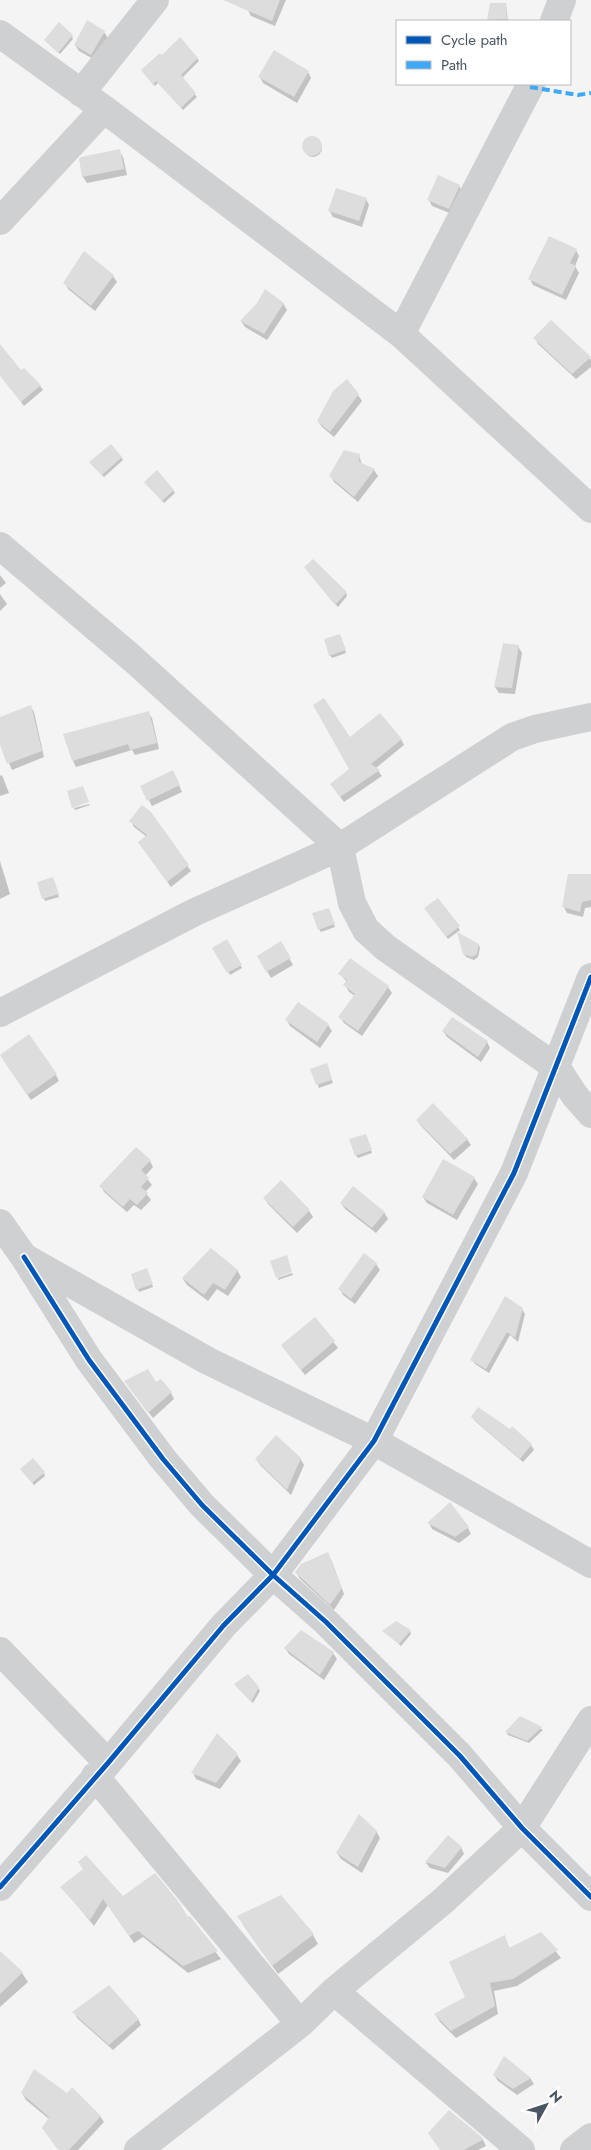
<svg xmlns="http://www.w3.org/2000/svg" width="591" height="2150" viewBox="0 0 591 2150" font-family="Jost,sans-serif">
  <rect width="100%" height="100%" fill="#f4f4f4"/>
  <!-- shadow -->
  <path fill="#0003" d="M252,0h34l-11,26 -24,-10 -3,-6z
    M491,4h15l2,17h-19z
    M104,32l4,6 -13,22 -16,-9 -4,-6z
    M72,36l1,3 -13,15 -14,-14z
    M197,58l2,3 -17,17 15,19 -14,13 -25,-27 -3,3 -11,-13z
    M308,72l3,6 -14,25 -34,-20 -3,-6z
    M304 148a9 9 0 1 1 18 0a9 9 0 1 1-18 0Z
    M119,151l4,6 4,18 -40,8 -4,-6 -3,-17z
    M459,186l4,6 -11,22 -20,-8 -3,-6z
    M366,199l3,6 -7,22 -29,-10 -4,-7z
    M576,250l3,6 -4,10 4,7 -13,27 -33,-15 -3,-6z
    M113,276l4,6 -22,29 -27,-22 -3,-6z
    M283,303l4,7 -20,30 -22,-13 -4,-6z
    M551,322l40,38v7l-15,12 -38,-35 -3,-6z
    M0,346l21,25 19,15 3,4 -19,16 -24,-32z
    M358,395l4,6 -28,36 -12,-10 -4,-6z
    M359,455l3,10 12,5 4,6 -20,26 -24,-20 -3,-6z
    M121,457l2,3 -19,17 -12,-12z
    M147,485l26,5 2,3 -11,10z
    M307,570l39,23 1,3 -9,11z
    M0,575l6,8 -6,5z
    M0,594l7,10 -7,7z
    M341,638l5,15 -14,5 -2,-3z
    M504,644l14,2 4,7 -7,41 -16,-1 -4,-6z
    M30,706l4,6 10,45 -32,13 -12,-28v-24z
    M148,712l4,6 7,31 -24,6 -3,-5 -56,17 -3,-6z
    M350,739h51l3,6 -28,23 6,8 -38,26 -9,-12 16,-21z
    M2,775l7,18 -9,3v-20z
    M176,778l6,14 -30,14 -10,-19z
    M89,804l1,1 -15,5 -1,-2z
    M150,813l41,58 -20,16 -32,-44 8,-6 -13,-10 -3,-6z
    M0,861l10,33 -10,5z
    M591,875v32l-6,1 -2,9 -16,-4 -3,-6z
    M54,881l5,16 -14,4 -7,-18z
    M438,900l22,30 -12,9 -21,-28z
    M330,912l5,15 -14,5 -2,-3z
    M226,941l16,27 -12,7 -16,-27z
    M281,943l12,22 -22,13 -13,-22z
    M479,945l1,3 -2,9 -4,3 -8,-3 -2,-3z
    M340,974l48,13 4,6 -30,43 -18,-13 -4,-6 15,-21 -6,-4 -4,-7 2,-3z
    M299,1004l29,21 4,6 -12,17 -30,-22 -3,-6z
    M443,1031l44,11 3,6 -9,14 -34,-25z
    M4,1061l52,14 3,6 -28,19z
    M328,1067l5,16 -14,5 -7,-19z
    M417,1120l50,19 4,6 -17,15 -33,-34z
    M367,1138l5,15 -14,5 -2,-3z
    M150,1161l3,6 -8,9 7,9 -7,7 6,8 -10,10 -7,-5 -7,7 -23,-20 -3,-6z
    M474,1178l4,6 -21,36 -30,-17 -4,-6z
    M265,1198l44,13 4,6 -16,16 -29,-29z
    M341,1203l43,9 4,7 -12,14 -31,-24z
    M364,1255l12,9 4,6 -25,34 -12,-9 -3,-6z
    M237,1270l4,7 -13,19 -11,-7 -9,12 -21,-16 -4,-6z
    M148,1272l5,15 -14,5 -7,-18z
    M292,1273l1,2 -15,5v-2z
    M522,1309l3,5 -7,28 -8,-7 -21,38 -14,-9 -3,-4z
    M315,1319l23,29 -33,27 -23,-29z
    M155,1384l16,9 3,6 -21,19 -23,-30z
    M472,1417l59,28 3,5 -11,12 -48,-41z
    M300,1458l4,7 -13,30 -31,-30 -4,-6z
    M23,1472l21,1 1,3 -11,9z
    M429,1523l39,5 3,6 -12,9 -27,-14z
    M331,1559l13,35 -10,16 -34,-31 -4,-7z
    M384,1631h26l1,3 -10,12z
    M285,1648l48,5 4,6 -13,21 -35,-26z
    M237,1687l21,1 2,3 -7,12z
    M521,1717l22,13 -14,13 -21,-8 -1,-2z
    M237,1755l4,6 -21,28 -24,-10 -3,-6z
    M376,1831l4,7 -18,35 -21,-14 -4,-6z
    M448,1836l13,11 3,7 -16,19 -18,-5 -4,-5z
    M84,1870l39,27 65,22 2,-1 31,41 -33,14 -45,-36 -9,6 -26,-38 -14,21 -32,-39z
    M280,1896l33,39 5,9 -40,30 -35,-49z
    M541,1933l20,25 -44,28 -23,5 4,23 -42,24 -16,-16 -5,-8 32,-17 37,-61 6,13z
    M0,1952l22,21 6,9 -28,25z
    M74,2012l64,7 3,6 -28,25 -36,-32z
    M504,2058l26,20 4,6 -17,11 -19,-14 -4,-6z
    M22,2093l46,1 32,22 4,6 -26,28h-19l-16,-22 6,-9 -23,-19z
    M449,2111l34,29 3,6 -8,4h-37z"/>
  <!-- building -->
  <path fill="#ddddde" d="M223,0h57l-8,21z
    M490,3h16l1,16 -20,1z
    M87,20l18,11 -14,24 -17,-10z
    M59,22l14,13 -15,18 -14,-13z
    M180,37l18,21 -17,17 15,18 -15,15 -25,-27 -3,4 -12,-15 19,-17 2,2z
    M274,50l35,21 -15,26 -36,-20z
    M302 146a10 10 0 1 1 20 0a10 10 0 1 1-20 0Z
    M120,149l4,20 -42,8 -3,-18 2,-2z
    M438,175l22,10 -11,24 -22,-9z
    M336,188l31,10 -8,23 -31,-10z
    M549,236l28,13 -7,14 6,3 -14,29 -34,-16z
    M84,251l30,24 -23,31 -28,-23z
    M265,289l19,14 -20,31 -24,-13 17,-18z
    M551,320l40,37 -19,17 -39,-36z
    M0,344l21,26 3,-2 17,17 -20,17 -21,-26z
    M347,379l12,15 -29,38 -13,-11 16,-30z
    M111,444l11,13 -20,18 -13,-13z
    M344,450l16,4 -1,8 16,7 -21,28 -25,-21z
    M157,470l17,20 -12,11 -18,-19z
    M313,559l34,33 -12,13 -31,-38z
    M340,634l6,16 -17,6 -5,-17z
    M503,643l16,2 -7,43 -18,-1z
    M324,698l26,39 30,-24 22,26 -31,25 9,6 -40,27 -10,-13 19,-15 -36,-64z
    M31,705l11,46 -35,13 -7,-19v-28z
    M149,711l8,32 -27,7 -2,-6 -56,17 -9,-27z
    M173,770l7,15 -33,16 -7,-15z
    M83,786l6,16 -17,6 -5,-17z
    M142,805l9,7 38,53 -22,17 -29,-40 9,-7 -18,-14z
    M568,874h23v26l-9,2 -2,10 -18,-5z
    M53,877l6,17 -17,5 -5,-17z
    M438,898l22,28 -14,11 -22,-29z
    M329,908l6,16 -17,6 -6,-17z
    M457,932l22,12 -2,10 -5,3 -9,-3z
    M227,939l15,26 -15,8 -15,-25z
    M281,941l10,17 -25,14 -9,-16z
    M350,958l39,28 -31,45 -20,-14 17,-23 -12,-9 4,-5 -9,-6z
    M298,1002l31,22 -12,18 -32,-22z
    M452,1017l36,24 -10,16 -36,-26z
    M29,1034l28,40 -30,21 -27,-40z
    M327,1063l5,17 -16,5 -6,-16z
    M433,1103l35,36 -18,15 -34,-34z
    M366,1134l6,16 -17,6 -6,-17z
    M136,1147l15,13 -10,10 8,8 -8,9 7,6 -11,12 -7,-6 -7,8 -24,-21z
    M443,1159l32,18 -22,38 -31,-18z
    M281,1180l29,30 -17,17 -30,-29z
    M353,1186l32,26 -13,16 -32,-25z
    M211,1248l27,22 -13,20 -12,-7 -9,12 -22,-17z
    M364,1253l13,10 -26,36 -13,-10z
    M287,1255l5,17 -16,6 -6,-17z
    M147,1268l6,16 -17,6 -5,-16z
    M505,1296l18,12 -8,30 -8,-6 -21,37 -16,-9z
    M315,1317l20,24 -34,29 -20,-25z
    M148,1369l8,13 5,-3 11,13 -24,21 -24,-32z
    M478,1407l32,22 2,-3 20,18 -12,15 -49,-42z
    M276,1435l25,23 -14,32 -32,-31z
    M33,1458l12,14 -13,11 -12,-14z
    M450,1502l19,25 -14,10 -28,-14z
    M328,1552l14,36 -12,17 -35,-33 6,-8z
    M396,1621l15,9 -12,14 -17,-13z
    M301,1630l33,22 -14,23 -36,-27z
    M248,1674l11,13 -8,15 -17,-18z
    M520,1716l22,11 -15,14 -22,-9z
    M217,1733l21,21 -22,29 -25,-10z
    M359,1814l18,17 -19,36 -22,-14z
    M448,1835l14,12 -17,21 -20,-6z
    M86,1855l37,41 32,-23 23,28 10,16 2,-1 28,35 -35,15 -45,-35 -9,5 -26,-37 -13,21 -30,-33 23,-18 -5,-7z
    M281,1895l33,39 -42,32 -35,-50z
    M541,1932l17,18 -45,29 -23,4 5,23 -44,25 -17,-17 31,-17 -16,-35 56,-27 4,13z
    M0,1951l23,21 -23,22z
    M109,1985l30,34 -30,26 -37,-33z
    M504,2056l27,22 -18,11 -20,-14z
    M34,2069l33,24 5,-6 29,29 -32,34h-11l-16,-22 7,-11 -28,-24z
    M449,2110l35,29 -20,11h-24l-12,-17z"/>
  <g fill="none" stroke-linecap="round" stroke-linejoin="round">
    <!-- minor -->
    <path stroke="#ced0d2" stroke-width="28" d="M554,21l8,-21
      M0,34l104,75 297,225 190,175
      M81,93l74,-93
      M0,221l104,-112
      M401,334l130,-250
      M0,546l133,113 207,188 12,56 14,27 20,18 171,120 18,28 16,18
      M0,1013l195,-101 145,-65 172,-110 23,-8 56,-12
      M0,1223l24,34 184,104 166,80 217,123
      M24,1257l65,103 74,99 39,46 71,70 101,-134 140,-268 77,-196
      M0,1651l108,112
      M95,1776l205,248
      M0,1887l108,-124 116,-138 49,-50 53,47 134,134 62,72 69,69
      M334,1991l109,-90 79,-73 69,-108
      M138,2150l162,-126 34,-33 187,159
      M574,2150l17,-13"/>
    <!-- quiet -->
    <path stroke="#3fa9f5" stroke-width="4" stroke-dasharray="8 4" stroke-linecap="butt" d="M530,87l48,8 13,-2"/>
    <!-- cycleway casing -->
    <g stroke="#fff" stroke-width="8">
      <path id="cycleway" d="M24,1257l65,103 74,99 39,46 71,70 101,-134 140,-268 77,-196
        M0,1887l108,-124 116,-138 49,-50 53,47 134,134 62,72 69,69"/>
    </g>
    <!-- cycleway -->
    <use href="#cycleway" stroke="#0057b8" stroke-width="5"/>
  </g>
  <!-- legend -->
  <rect x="396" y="20" width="175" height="65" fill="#ffffff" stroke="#b7bbc0"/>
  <rect x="406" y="36" width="25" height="8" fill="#0057b8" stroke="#b7bbc0"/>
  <text x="441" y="45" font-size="15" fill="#4a5661">Cycle path</text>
  <rect x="406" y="61" width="25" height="8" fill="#3fa9f5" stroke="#b7bbc0"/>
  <text x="441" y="70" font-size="15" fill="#4a5661">Path</text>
  <!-- north arrow -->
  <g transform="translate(546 2105) rotate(50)" stroke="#ffffff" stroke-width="4" paint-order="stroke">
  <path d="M0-4L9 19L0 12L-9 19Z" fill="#4a5661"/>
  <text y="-8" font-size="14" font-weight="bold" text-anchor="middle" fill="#4a5661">N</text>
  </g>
</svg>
